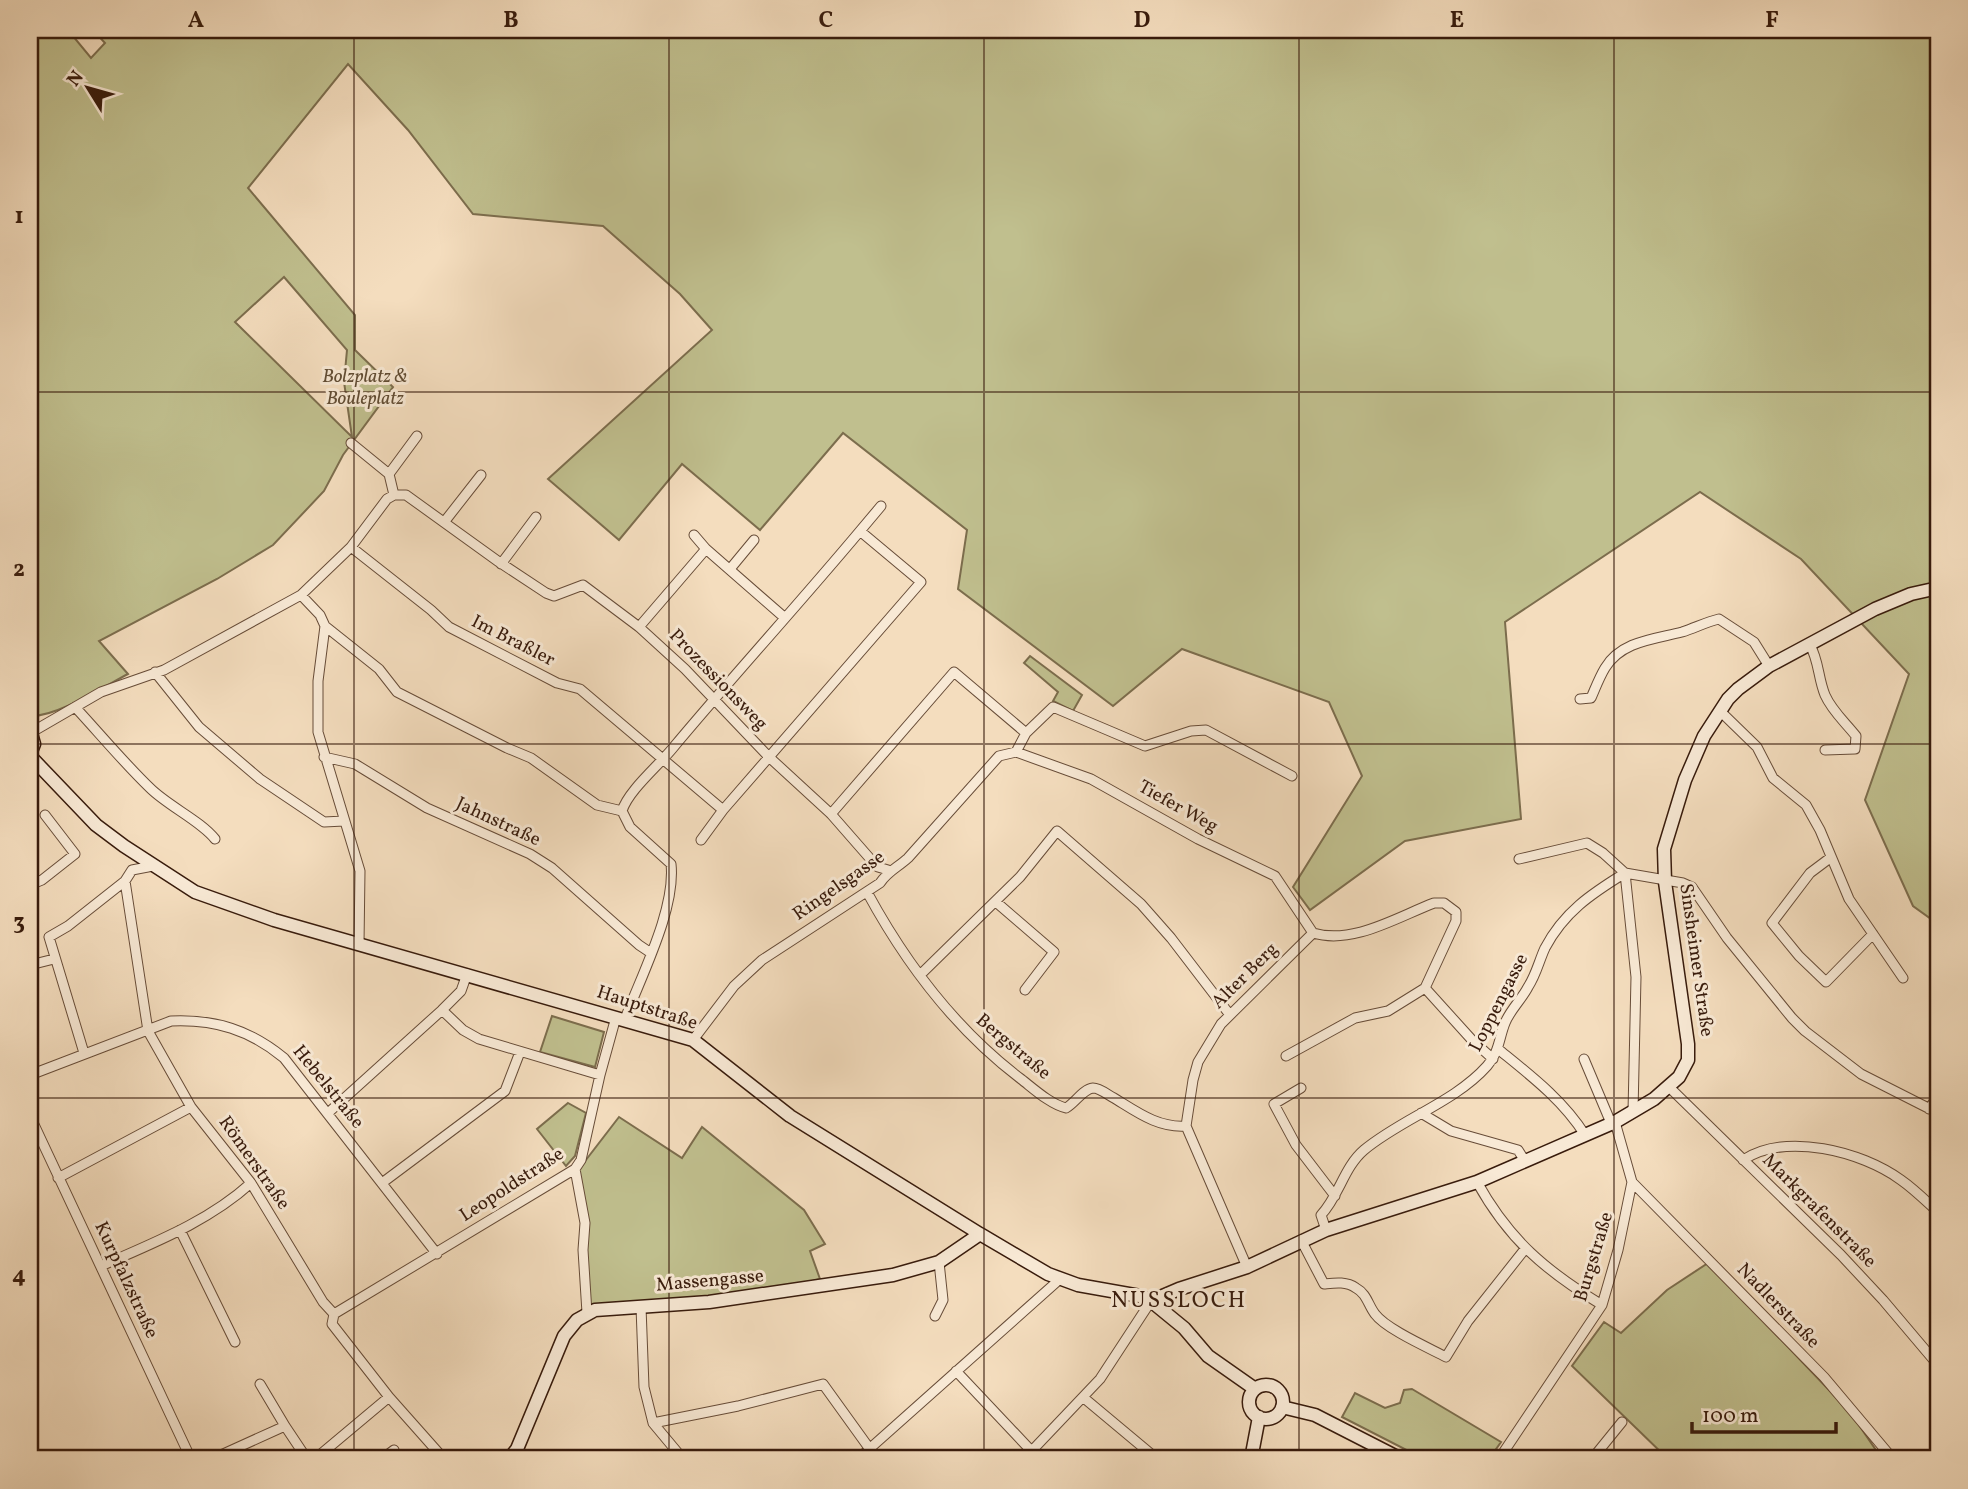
<svg xmlns="http://www.w3.org/2000/svg" width="1968" height="1489" viewBox="0 0 1968 1489" font-family="Vollkorn,serif">
  <rect width="100%" height="100%" fill="#f4ddbe"/>
  <filter id="stains"><feTurbulence type="fractalNoise" baseFrequency=".00286" numOctaves="4"/><feColorMatrix values="0 0 0 0 .2 0 0 0 0 .09 0 0 0 0 .02 0 0 0 .5 -.17"/></filter>
  <radialGradient id="worn" r=".72"><stop offset=".6" stop-color="#630" stop-opacity="0"/><stop offset="1" stop-color="#630" stop-opacity=".3"/></radialGradient>
  <!-- green -->
  <path fill="#c0bf8e" stroke="#7c6d4d" stroke-width="2" fill-rule="evenodd" d="M30,30h38l23,28 14,-15 -12,-13h1845v894l-25,-18 -48,-106 44,-126 -108,-115 -101,-67 -195,130 16,197 -116,22 -95,69 -17,-23 69,-111 -33,-74 -147,-53 -69,57 -155,-117 9,-59 -124,-97 -83,97 -78,-66 -63,76 -71,-61 164,-149 -32,-36 -77,-68 -130,-12 -65,-84 -60,-66 -100,124 107,127v35l38,37 -50,68 -19,36 -51,54 -56,34 -118,62 29,33c-25,13 -71,43 -98,42zM284,277l63,73 -3,32 8,55 -117,-115z
    M1030,656l52,39 -9,16 -20,-10 5,-9 -34,-29z
    M552,1016l52,16 -9,35 -55,-15z
    M568,1103l18,10 -11,43 -9,10 -29,-37z
    M619,1117l63,41 20,-31 102,83 21,34 -15,7 10,28c-74,21 -153,21 -230,27l-11,-137z
    M1708,1263l142,149 32,47h-214l-96,-93 32,-44 17,11 46,-43z
    M1412,1389l89,53 -12,17h-65l-82,-42 13,-24 30,15 15,-5 4,-13z"/>
  <g fill="none" stroke-linecap="round" stroke-linejoin="round">
    <!-- street casing -->
    <g stroke="#674c38" stroke-width="11">
      <path id="street" d="M351,443l38,31 5,21
        M389,474l28,-38
        M445,521l36,-46
        M860,531l21,-25
        M694,535l12,14 79,69
        M351,547l80,63 18,17 108,56 23,6 143,121 198,-228 -61,-51c-62,74 -127,145 -188,218 -14,17 -44,42 -50,62l8,16 41,37c5,45 -30,112 -46,155
        M501,564l35,-47
        M730,569l24,-29
        M301,595l19,20 5,11 -7,55v51l42,139 -1,73
        M325,626l54,43 18,23 110,56 24,10 66,47 25,6
        M639,627l67,-78
        M1810,645c9,16 8,33 15,50 7,16 20,27 31,41l-1,13 -30,1
        M155,672l44,55 61,52 64,43 20,-1
        M1580,699l11,-1c4,-9 8,-20 14,-30 16,-27 50,-29 77,-36 13,-4 24,-10 37,-13l35,23 15,24
        M75,707c25,27 49,56 75,81 18,18 51,33 65,51
        M1720,711l37,36 16,31 33,27 14,25 29,69 54,79
        M32,732l69,-40 63,-22 137,-75 50,-48 36,-48 7,-4h12l93,67 47,31 8,3 29,-11 56,42 46,42 84,88 62,57 42,48 5,5 10,3
        M1016,752l10,-19 27,-26 92,39 46,-15 15,-1 86,46
        M324,757l31,7 72,44 103,46 22,14 87,77 12,8
        M831,814l123,-142 72,61
        M701,840l22,-30
        M1830,858l-20,15 -38,50 27,33 27,26 47,-48
        M1519,859l68,-16 16,10 22,20
        M153,866l-21,4 -7,11 23,150 43,76 60,76 72,119 11,12
        M1625,873l11,104 -3,135
        M30,885l12,-5 33,-26 -30,-39
        M867,892c39,72 88,137 154,187 13,10 29,25 45,29 9,-5 17,-19 27,-20 7,0 15,7 21,10 23,14 44,30 72,28
        M996,902l58,50 -29,38
        M30,965l24,-6
        M920,975l100,-98 37,-46 84,73 30,34 59,77
        M1425,988l47,52 21,19
        M442,1010l21,20 16,9 121,36
        M693,1040l41,-54 28,-26 118,-77c8,-12 17,-15 28,-25l91,-102 17,-4 75,27 107,60 77,37 38,57
        M1498,1049c32,26 65,51 87,86
        M84,1053l-35,-116 19,-11 57,-45
        M1286,1056l69,-38 33,-7 37,-23 31,-67v-9l-12,-9h-10c-37,14 -81,42 -121,30
        M1584,1059l27,64
        M30,1075l141,-54c44,-2 79,9 113,37l153,196
        M1669,1087l172,168 42,45 55,65
        M1301,1088l-27,16 22,41 39,51
        M1929,1109l9,-13
        M328,1113l114,-103 19,-19 6,-17
        M1421,1113l30,18 67,19 7,11
        M30,1116l161,343
        M1743,1160c43,-28 118,-9 158,20 13,9 25,21 37,32
        M575,1169l10,54 -2,27 4,63
        M58,1178l133,-71
        M1477,1182c32,58 69,89 125,123
        M1632,1182l192,195 69,82
        M382,1183l123,-92 15,-39
        M180,1230l55,112
        M1326,1230l-5,-15c18,-19 23,-48 43,-65 37,-31 91,-48 123,-84 12,-13 12,-28 18,-43 5,-13 17,-24 23,-36 8,-12 11,-26 17,-39 19,-36 46,-54 80,-75l58,10 9,4 35,51 65,80 13,13 56,43 77,39
        M1301,1240l23,44c10,-1 22,-3 32,4 11,6 12,17 19,26 11,15 54,34 71,43l22,-36 57,-72
        M101,1266c52,-23 107,-44 150,-83
        M1247,1267l-61,-141 7,-46 5,-18 23,-38 92,-91
        M641,1307l3,80 9,36 30,36
        M334,1314l241,-145 6,-9 19,-85 16,-58
        M334,1314l-2,10 57,73 55,62
        M935,1316l8,-16 -4,-38
        M956,1371l83,88
        M260,1384l25,42
        M1084,1398l73,61
        M653,1423l85,-17 85,-22 54,75
        M212,1459l73,-33 22,33
        M315,1459l74,-62
        M382,1459l12,-9
        M858,1459l202,-180
        M1024,1459l76,-80 51,-78
        M1499,1459l103,-154 16,-55 14,-68 -17,-60
        M1592,1459l30,-37"/>
    </g>
    <!-- secondary casing -->
    <g stroke="#381b0c" stroke-width="15">
      <path id="secondary" d="M30,730l4,14 -4,10
        M30,756l66,69 28,21 71,46 79,28 419,120 97,76 190,118 68,40 30,11 62,11 11,5 33,27 24,28 47,33
        M1151,1301l28,-12 68,-22 79,-37 151,-48 138,-60 39,-23 25,-22 9,-17v-16l-23,-162 -1,-33 21,-69 19,-44 24,-37 10,-10 31,-23 106,-57 36,-15 27,-6
        M1249 1402a17 17 0 1 1 34 0a17 17 0 1 1-34 0Z
        M1282,1407l33,8 86,44
        M509,1459l8,-10 47,-113 13,-16 18,-10 114,-8 184,-27 46,-13 41,-28
        M1251,1459l8,-42"/>
    </g>
    <!-- street -->
    <use href="#street" stroke="#f8e9d5" stroke-width="9"/>
    <!-- secondary -->
    <use href="#secondary" stroke="#f8e9d5" stroke-width="12"/>
  </g>
  <!-- grid -->
  <path fill="none" stroke="#381b0c" stroke-width="2" stroke-opacity="0.55" d="M354,30v1429M669,30v1429M984,30v1429M1299,30v1429M1614,30v1429M30,392h1908M30,744h1908M30,1098h1908"/>
  <g text-anchor="middle" dominant-baseline="central" stroke-width="6" stroke-linejoin="round" paint-order="stroke">
    <!-- park labels -->
    <g font-size="19" font-style="italic" fill="#614c33" stroke="#f8e9d5">
      <text x="365" y="377">Bolzplatz &amp;<tspan x="365" dy="22">Bouleplatz</tspan></text>
    </g>
    <!-- street labels -->
    <g font-size="19" fill="#381b0c" stroke="#f8e9d5">
      <text transform="translate(513 641) rotate(27)">Im Braßler</text>
      <text transform="translate(718 680) rotate(46)">Prozessionsweg</text>
      <text transform="translate(1178 807) rotate(29)">Tiefer Weg</text>
      <text transform="translate(498 822) rotate(25)">Jahnstraße</text>
      <text transform="translate(839 886) rotate(-35)">Ringelsgasse</text>
      <text transform="translate(1696 960) rotate(82)">Sinsheimer Straße</text>
      <text transform="translate(1245 976) rotate(-45)">Alter Berg</text>
      <text transform="translate(1499 1003) rotate(-63)">Loppengasse</text>
      <text transform="translate(647 1008) rotate(18)">Hauptstraße</text>
      <text transform="translate(1013 1047) rotate(40)">Bergstraße</text>
      <text transform="translate(328 1087) rotate(51)">Hebelstraße</text>
      <text transform="translate(254 1163) rotate(55)">Römerstraße</text>
      <text transform="translate(512 1185) rotate(-33)">Leopoldstraße</text>
      <text transform="translate(1819 1211) rotate(45)">Markgrafenstraße</text>
      <text transform="translate(1594 1257) rotate(-73)">Burgstraße</text>
      <text transform="translate(126 1280) rotate(65)">Kurpfalzstraße</text>
      <text transform="translate(710 1281) rotate(-5)">Massengasse</text>
      <text transform="translate(1778 1306) rotate(46)">Nadlerstraße</text>
    </g>
    <!-- quarter labels -->
    <g font-size="23" letter-spacing="2" fill="#381b0c" stroke="#f8e9d5">
      <text x="1179" y="1301">NUSSLOCH</text>
    </g>
  </g>
  <!-- margin -->
  <rect width="1968" height="1489" fill="none" stroke="#f4ddbe" stroke-width="77"/>
  <!-- north arrow -->
  <g transform="translate(88 88) rotate(307)" stroke="#f8e9d5" stroke-width="5" paint-order="stroke">
  <path d="M0-5L12 26L0 18L-12 26Z" fill="#381b0c"/>
  <text y="-10" font-size="19" font-weight="bold" text-anchor="middle" fill="#381b0c">N</text>
  </g>
  <!-- scale -->
  <path d="M1692 1422v10h144v-10" fill="none" stroke="#381b0c" stroke-width="3.5"/>
  <text x="1702" y="1422" font-size="21" fill="#381b0c" stroke="#f8e9d5" stroke-width="5" paint-order="stroke">100 m</text>
  <rect x="38" y="38" width="1892" height="1412" fill="none" stroke="#381b0c" stroke-width="2.5"/>
  <g font-size="23" text-anchor="middle" font-weight="bold" fill="#381b0c">
    <text x="196" y="27">A</text>
    <text x="511" y="27">B</text>
    <text x="826" y="27">C</text>
    <text x="1142" y="27">D</text>
    <text x="1457" y="27">E</text>
    <text x="1772" y="27">F</text>
    <text x="19" y="223">1</text>
    <text x="19" y="576">2</text>
    <text x="19" y="929">3</text>
    <text x="19" y="1282">4</text>
  </g>
  <rect width="100%" height="100%" filter="url(#stains)"/>
  <rect width="100%" height="100%" fill="url(#worn)"/>
</svg>
